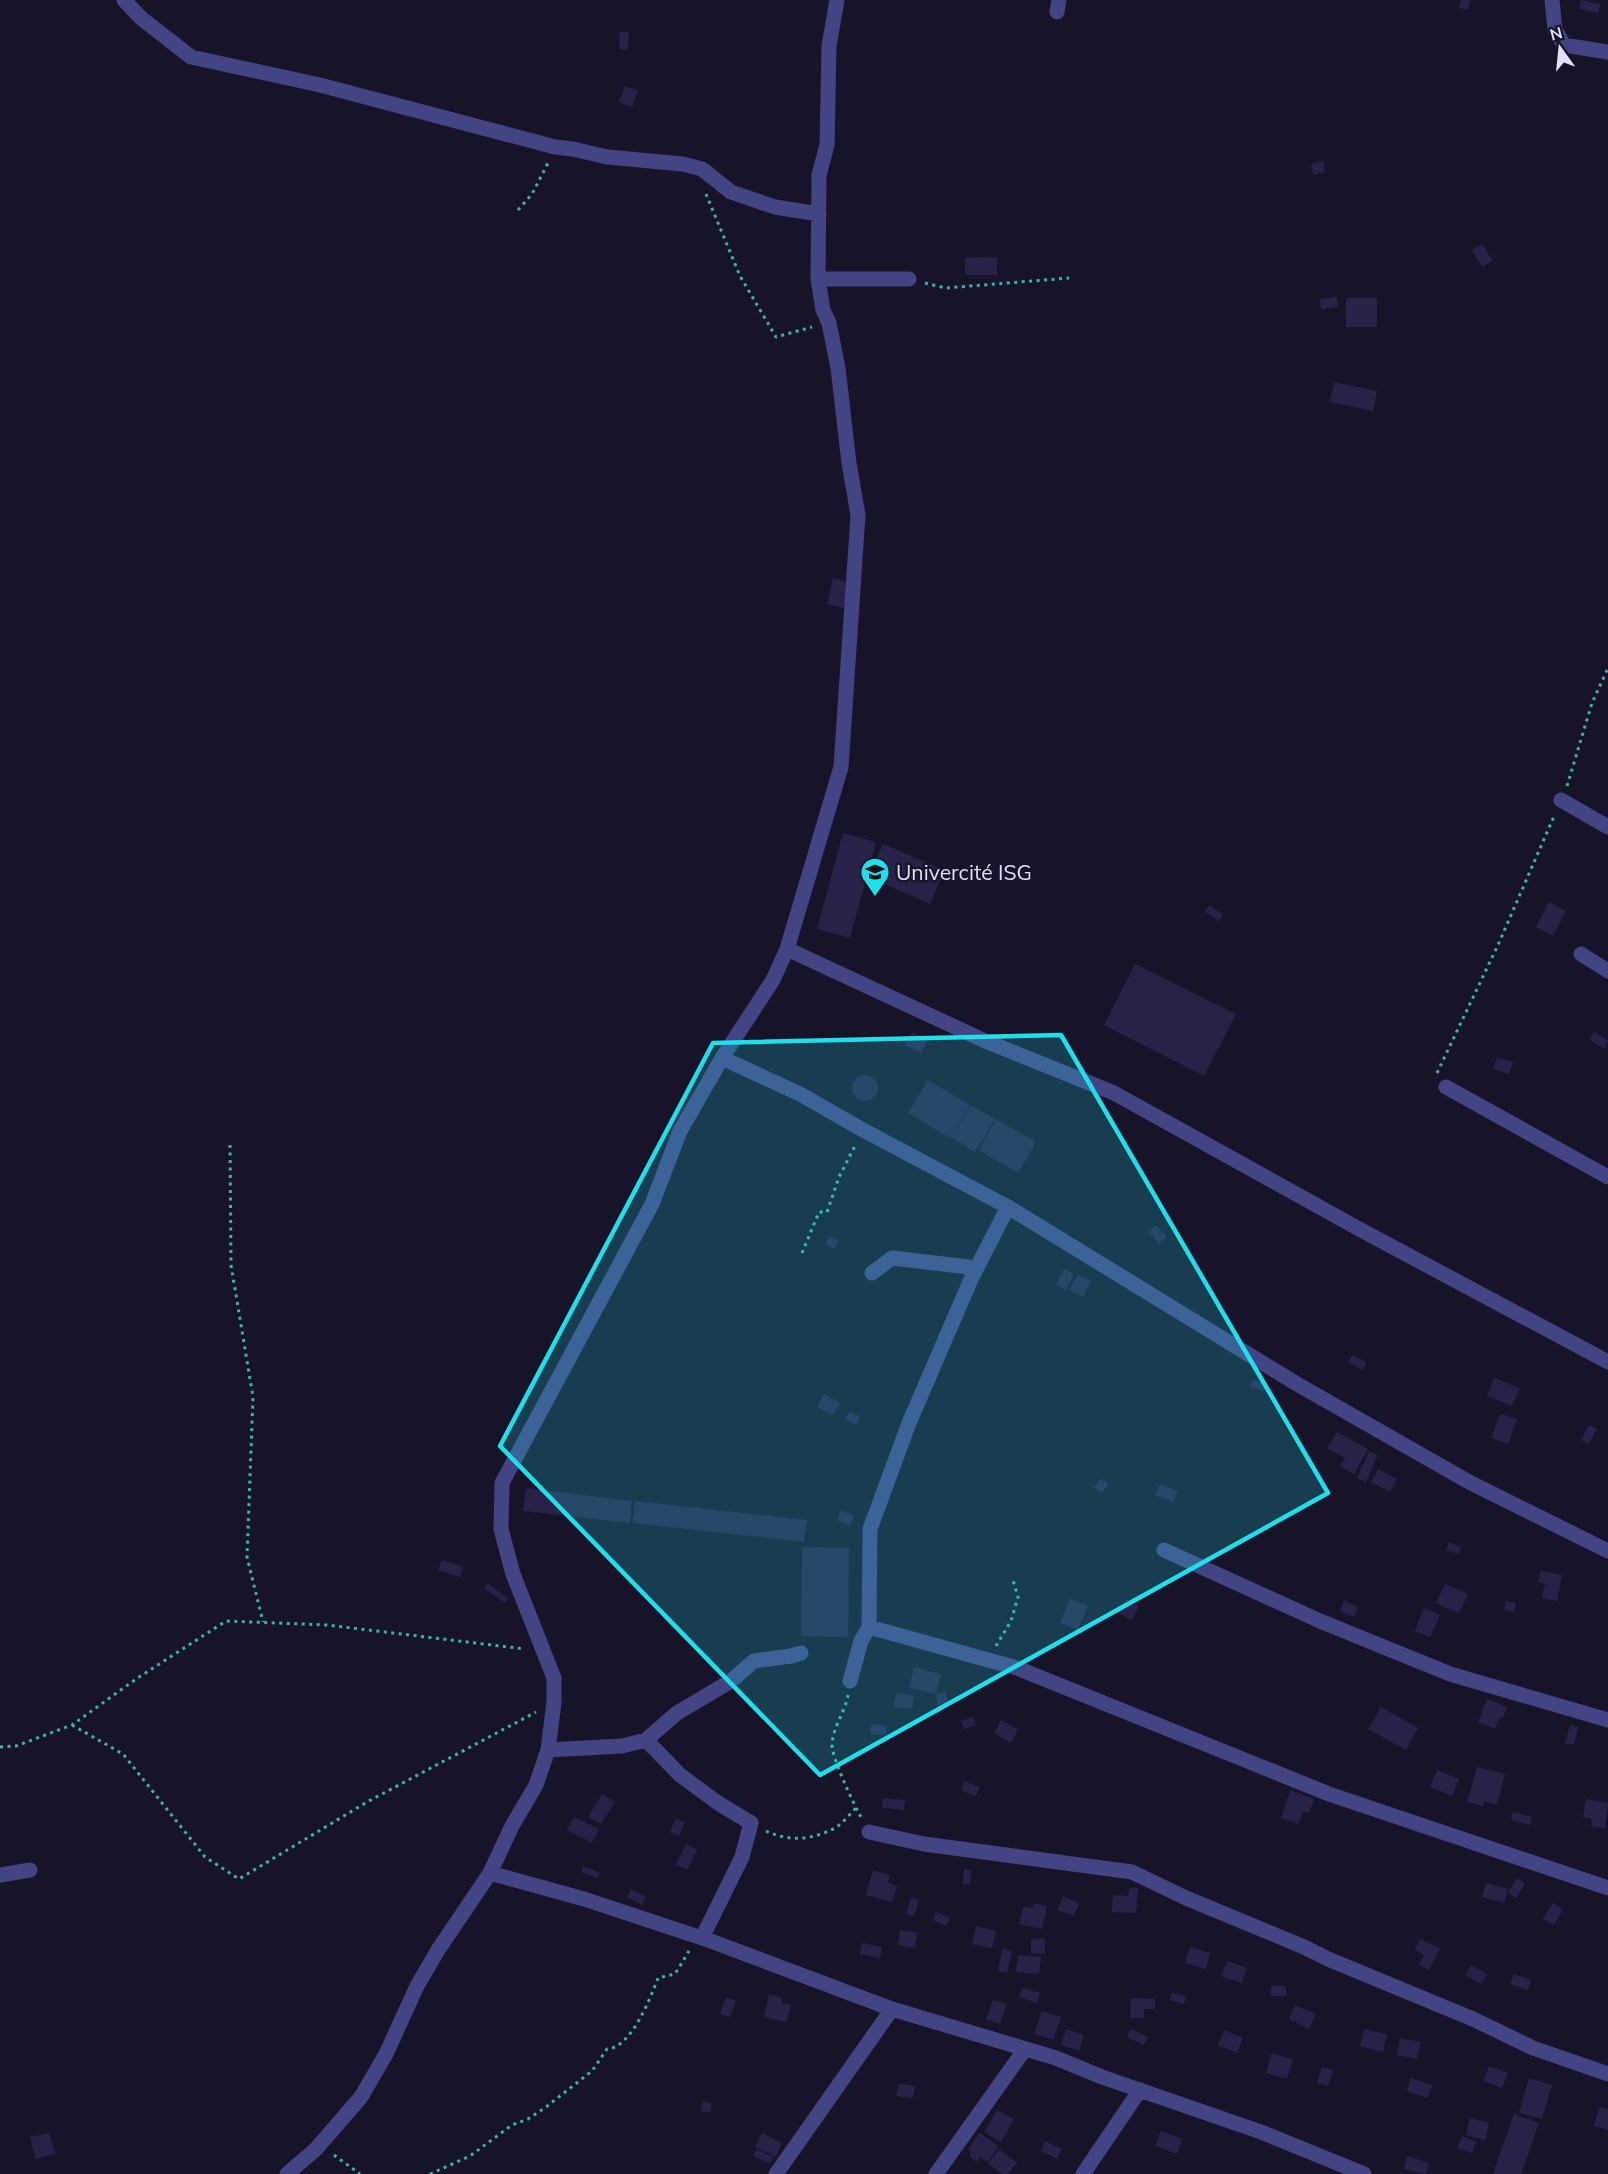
<svg xmlns="http://www.w3.org/2000/svg" width="1608" height="2174" viewBox="0 0 1608 2174" font-family="Mulish,sans-serif">
  <rect width="100%" height="100%" fill="#17142a"/>
  <!-- building -->
  <path fill="#282249" d="M1461,0h9l-2,10 -9,-2z
    M1581,0l19,4 -2,9 -19,-4z
    M620,32h9l-1,18 -9,-1z
    M625,86l13,5 -6,16 -13,-5z
    M1323,161l2,11 -12,3 -2,-11z
    M1482,244l11,17 -11,6 -10,-17z
    M997,257v18h-32v-17z
    M1337,297l1,10 -17,2 -1,-10z
    M1346,298h31v29h-31z
    M1334,382l43,9 -4,20 -43,-9z
    M833,578l18,5 -7,25 -17,-4z
    M843,833l33,9 -26,96 -33,-9z
    M883,844l61,26 -14,34 -61,-27z
    M1549,902l17,9 -13,25 -17,-9z
    M1210,905l13,10 -5,6 -13,-10z
    M1135,964l101,50 -32,62 -100,-51z
    M912,1032l16,9 -7,12 -16,-8z
    M1594,1032l14,8 -3,9 -16,-10z
    M1497,1057l16,5 -4,12 -16,-5z
    M852 1088a13 13 0 1 1 26 0a13 13 0 1 1-26 0Z
    M928,1080l42,25 -20,33 -42,-25z
    M971,1105l24,14 -20,33 -24,-15z
    M996,1119l40,23 -18,31 -40,-23z
    M1156,1225l11,12 -8,7 -11,-12z
    M829,1236l10,4 -4,9 -10,-5z
    M1064,1269l10,5 -8,16 -10,-5z
    M1078,1274l13,7 -8,16 -14,-7z
    M1352,1355l14,7 -3,8 -15,-8z
    M1494,1378l26,10 -8,18 -25,-10z
    M1253,1379l13,6 -3,7 -13,-6z
    M824,1394l16,9 -7,12 -16,-8z
    M850,1411l10,6 -4,8 -11,-6z
    M1500,1414l17,5 -9,25 -17,-6z
    M1589,1425l8,4 -8,15 -8,-4z
    M1337,1432l31,17 -14,25 -14,-8 5,-8 -18,-10z
    M1369,1451l9,4 -12,27 -9,-4z
    M1378,1469l19,10 -7,13 -19,-10z
    M1101,1478l8,6 -7,9 -8,-6z
    M1160,1484l18,7 -5,11 -18,-7z
    M526,1488l106,13 -2,22 -107,-12z
    M635,1501l172,19 -3,22 -171,-19z
    M841,1510l13,6 -4,10 -13,-6z
    M1449,1542l12,5 -3,7 -12,-4z
    M802,1547l47,1 -1,89 -47,-1z
    M442,1560l21,7 -3,10 -22,-7z
    M1541,1571l21,4 -5,26 -15,-3 3,-14 -7,-2z
    M488,1583l20,16 -3,4 -21,-15z
    M1445,1584l23,10 -9,19 -23,-10z
    M1070,1599l18,7 -10,24 -18,-7z
    M1126,1599l13,7 -7,14 -14,-7z
    M1344,1600l14,7 -4,10 -14,-6z
    M1506,1600l10,4 -2,8 -10,-3z
    M1424,1608l16,7 -10,22 -15,-6z
    M914,1667l27,7 -5,20 -27,-6z
    M946,1692l2,13 -10,1 -2,-12z
    M896,1693l18,2 -2,14 -18,-2z
    M1487,1699l20,8 -4,11 -3,-1 -5,12 -17,-7z
    M1381,1707l37,21 -12,22 -38,-21z
    M973,1717l3,8 -12,4 -3,-8z
    M1001,1720l17,10 -7,13 -17,-10z
    M871,1724l16,2 -1,9 -16,-1z
    M1570,1725l8,2 -4,18 -9,-2z
    M1477,1767l28,7 -8,31 -13,-4 -1,5 -16,-4z
    M1437,1770l22,9 -7,17 -22,-9z
    M964,1781l15,6 -3,9 -15,-6z
    M1290,1790l24,9 -5,14 -6,-2 -5,13 -17,-6z
    M602,1794l13,8 -14,22 -13,-7z
    M883,1798l22,2 -1,10 -22,-2z
    M1586,1799l22,4 -3,25 -14,-2 1,-7 -9,-2z
    M1513,1812l19,5 -2,8 -19,-5z
    M574,1817l25,12 -7,14 -25,-13z
    M676,1818l9,4 -6,14 -9,-4z
    M686,1844l11,6 -10,20 -11,-5z
    M583,1866l17,7 -3,5 -16,-6z
    M964,1869l7,1 -1,15 -7,-1z
    M873,1870l17,5 -2,8 9,3 -5,16 -26,-7z
    M1517,1878l8,5 -9,15 -8,-5z
    M1486,1883l22,6 -4,14 -22,-6z
    M1129,1888h9l-2,25 -24,-1 1,-17 15,1z
    M631,1889l15,8 -4,8 -15,-8z
    M1063,1896l16,7 -5,13 -17,-6z
    M911,1898l8,2 -5,16 -8,-2z
    M1034,1903l13,3 -5,23 -23,-5 4,-17 9,1z
    M1553,1903l10,6 -9,16 -11,-6z
    M936,1912l14,6 -4,8 -13,-6z
    M976,1926l20,5 -4,17 -20,-4z
    M900,1930l17,3 -2,15 -17,-3z
    M1045,1938v16l-14,-1v-14z
    M1420,1939l20,9 -11,22 -10,-5 5,-10 -9,-5z
    M862,1943l20,4 -2,11 -20,-4z
    M1190,1947l20,6 -4,16 -21,-6z
    M1002,1949l10,2 -5,22 -9,-2z
    M1018,1955l23,2 -2,17 -23,-2z
    M1227,1961l20,7 -5,15 -21,-7z
    M1471,1965l16,9 -6,10 -16,-9z
    M1514,1974l17,6 -3,10 -18,-6z
    M1271,1986h15v10h-15z
    M1022,1988l18,5 -3,10 -18,-6z
    M1172,1993l14,3 -2,8 -14,-4z
    M769,1994l13,4 -1,5 10,2 -5,17 -22,-5z
    M726,1997l10,4 -6,16 -10,-3z
    M1131,1998l24,1v10h-11v9h-14z
    M993,2000l14,4 -7,20 -14,-5z
    M1295,2005l21,9 -7,15 -20,-10z
    M1042,2011l19,6 -8,23 -19,-6z
    M1066,2029l18,6 -5,16 -18,-6z
    M1131,2029l17,8 -4,8 -17,-8z
    M1364,2029l23,5 -4,18 -23,-6z
    M1225,2030l18,8 -6,15 -19,-8z
    M1400,2038l21,4 -4,17 -20,-4z
    M1272,2053l21,7 -6,19 -21,-6z
    M1489,2066l19,7 -6,15 -19,-7z
    M1322,2067l11,3 -5,16 -11,-3z
    M1411,2078l21,7 -4,13 -21,-7z
    M1529,2078l23,7 -10,34 -23,-6z
    M899,2084l16,2 -2,12 -17,-2z
    M703,2101l9,2 -2,10 -9,-2z
    M1599,2107l9,2v21l-14,-4z
    M997,2110l17,9 -13,23 -17,-10z
    M1514,2114l25,9 -18,51h-28z
    M1470,2118l19,5 -4,17 -19,-5z
    M1161,2131l22,8 -6,15 -22,-8z
    M49,2133l6,21 -20,5 -5,-22z
    M762,2133l20,10 -6,14 -21,-10z
    M979,2133l20,13 -11,16 -8,-5 -3,5 -8,-6 2,-4 -3,-2z
    M1462,2136l14,6 -4,11 -15,-5z
    M1045,2141l17,8 -5,10 -16,-8z
    M756,2149l17,8 -3,7 -17,-8z
    M999,2149l18,14 -9,11h-6l-14,-10z
    M1407,2156l22,7 -3,11 -22,-5z"/>
  <g fill="none" stroke-linecap="round" stroke-linejoin="round">
    <!-- path -->
    <path stroke="#3db3a6" stroke-width="3" stroke-dasharray="3 4.5" stroke-linecap="butt" d="M706,194l34,82 36,61 36,-10
      M518,210l14,-16 17,-33
      M925,283l21,5 123,-10
      M1567,786l25,-83 16,-35
      M1437,1073l61,-128 57,-131
      M230,1145l1,120 22,132 -6,160 16,65
      M802,1253l17,-41h8l12,-35 17,-33
      M996,1646l15,-25 7,-24 -6,-20
      M848,1695c-3,17 -15,32 -16,49 -1,12 22,61 29,73
      M72,1725l51,29 82,103 34,22 128,-77 169,-90
      M0,1747l16,-1 56,-21 64,-46 90,-58 101,4 198,24
      M766,1831c23,11 46,9 69,-3 7,-4 14,-13 21,-20
      M334,2155l26,19
      M430,2174l40,-18 42,-31 16,-6 18,-12 46,-36 15,-22c24,-1 43,-50 51,-71l17,-4 14,-23"/>
    <!-- minor -->
    <path stroke="#434484" stroke-width="15" d="M124,0l17,18 50,39 129,28 235,62 18,2 34,8 76,7 19,5 29,23 44,15 44,7
      M1552,0l3,30 9,15 44,7
      M1057,12l2,-12
      M818,279h91
      M1561,800l47,27
      M787,949l196,91 131,53 247,137 247,132
      M1581,954l27,17
      M722,1058l78,36 63,36 145,77 289,177 172,98 139,69
      M1446,1087l162,90
      M872,1273l20,-15 85,10
      M1164,1550l156,71 130,53 158,46
      M869,1627l148,41 312,126 279,94
      M850,1681l11,-40 8,-14 1,-98 39,-106 63,-146 36,-70
      M646,1740l34,35 38,28 33,20 -9,34 -40,81
      M548,1750l74,-4 24,-6 31,-27 54,-32 23,-20 37,-5 10,-3
      M869,1832l55,12 208,28 54,26 118,49 24,12 145,60 60,29 75,26
      M490,1873l94,26 127,42 181,68 164,49 46,19 159,55 103,42
      M0,1875l30,-5
      M287,2174l29,-25 45,-52 25,-43 31,-68 21,-36 52,-77 22,-47 24,-41 12,-35 6,-48v-24l-41,-104 -12,-45 1,-46 150,-279 28,-73 42,-73 51,-78 14,-31 54,-182 17,-252 -9,-52 -11,-95 -9,-45 -6,-13 -5,-31 1,-104 8,-30 2,-99 8,-46
      M776,2174l116,-165
      M936,2174l89,-125
      M1083,2174l57,-84"/>
  </g>
  <!-- marked area -->
  <path fill="#1edfea" fill-opacity="0.2" stroke="#1edfea" stroke-width="4.5" stroke-linejoin="round" d="M1061,1035l267,458 -508,282 -320,-329 213,-403z"/>
  <!-- icons -->
  <defs>
    <g id="school-pin" transform="scale(1.5)"><path d="M0 17L-7.5 6A9.5 9.5 0 1 1 7.5 6Z" fill="#1edfea" stroke="#17142a"/><path d="M0-5L7-2L0 1L-7-2ZM-4 1L0 2.5L4 1V4Q0 6-4 4Z" fill="#111"/></g>
  </defs>
  <g fill-rule="evenodd">
    <use href="#school-pin" x="875" y="872"/>
  </g>
  <g text-anchor="middle" dominant-baseline="central" stroke-width="5" stroke-linejoin="round" paint-order="stroke">
    <!-- poi labels -->
    <g font-size="21" fill="#e2e0fc" stroke="#17142a" text-anchor="start">
      <text x="896" y="872">Univercité ISG</text>
    </g>
  </g>
  <!-- north arrow -->
  <g transform="translate(1560 48) rotate(345)" stroke="#17142a" stroke-width="4.5" paint-order="stroke">
  <path d="M0-4.5L10 22L0 15L-10 22Z" fill="#e2e0fc"/>
  <text y="-9" font-size="16" font-weight="bold" text-anchor="middle" fill="#e2e0fc">N</text>
  </g>
</svg>
